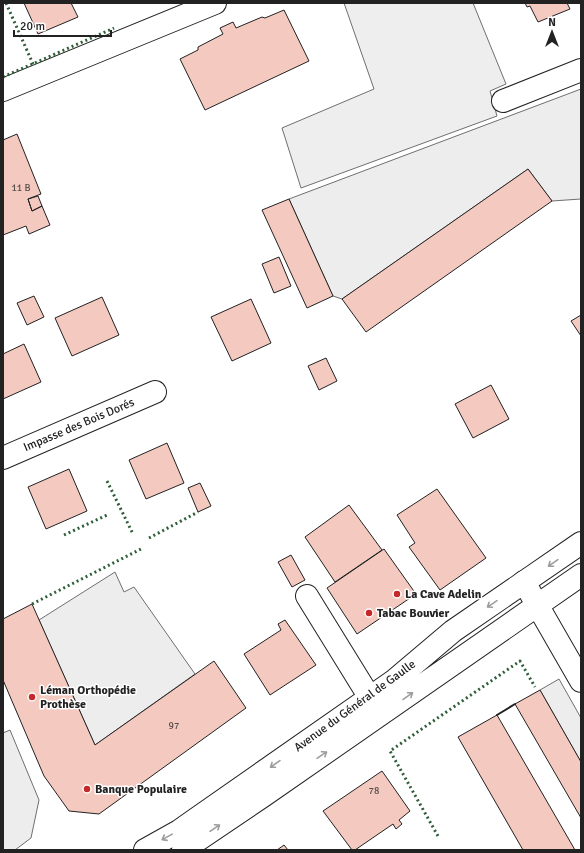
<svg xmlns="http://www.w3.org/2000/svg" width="584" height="853" viewBox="0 0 584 853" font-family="Signika,sans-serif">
  <rect width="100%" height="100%" fill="#fff"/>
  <!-- green -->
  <path fill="#eee" stroke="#6f6f6f" d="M344,3h129l33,81 -16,7 7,25 -196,72 -19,-60 92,-39z"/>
  <!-- parking -->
  <path fill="#ededed" stroke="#6f6f6f" d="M581,89v110l-29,2 -24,-32 -186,130 -9,-3 -44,-97z
    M115,572l9,20 10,-5 61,87 -100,71 -56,-125z
    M559,679l22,39v44l-41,-72z
    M10,730l29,70 -8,38 -16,12h-12v-117z"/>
  <!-- building -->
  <path fill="#f3c9c0" stroke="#222" d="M24,3h47l7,14 -40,17z
    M525,3h42l3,6 -32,13 -8,-16 -3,1z
    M284,10l25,51 -104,49 -25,-51 18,-9v-3l25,-13 -3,-6 13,-6 3,6 26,-11 3,1z
    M17,134l24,60 -13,5 4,12 10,-5 8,19 -21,9 -3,-8 -23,9v-95z
    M528,169l24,32 -186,131 -24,-33z
    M38,196l4,10 -10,5 -4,-12z
    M289,199l44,97 -26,12 -45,-98z
    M279,257l12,29 -17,7 -12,-29z
    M34,296l10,21 -17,8 -10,-22z
    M102,297l17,38 -47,21 -17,-38z
    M251,299l20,44 -39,18 -21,-44z
    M581,315v21l-10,-15z
    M24,344l17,38 -38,17v-45z
    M326,358l11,23 -18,9 -11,-24z
    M491,385l18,34 -36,19 -18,-34z
    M167,443l17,40 -38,16 -17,-39z
    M69,469l18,42 -41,18 -18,-42z
    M200,483l11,23 -13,6 -10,-24z
    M437,489l49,69 -46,32 -31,-43 6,-4 -18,-28z
    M349,505l33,45 -47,32 -30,-45z
    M384,549l32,45 -59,40 -30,-46z
    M291,555l14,25 -13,7 -14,-25z
    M32,604l63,141 119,-84 32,47 -147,106 -30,-3 -25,-35 -41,-96v-61z
    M285,620l31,45 -46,30 -26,-41 37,-24 -3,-6z
    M540,690l41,72v56l-66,-114z
    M497,715l78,135h-52l-65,-113z
    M382,771l28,40 -11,9 3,4 -6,5 -3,-5 -38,26h-3l-29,-39z
    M284,845l4,5h-11z"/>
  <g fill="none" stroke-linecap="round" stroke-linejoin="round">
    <!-- minor casing -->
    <g stroke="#222" stroke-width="24">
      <path id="minor" d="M3,90l212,-87
        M503,101l78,-31
        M3,458l152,-66
        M524,582l57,99
        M307,596l63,102"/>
    </g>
    <!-- major casing -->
    <g stroke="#222" stroke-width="24">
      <path id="major" d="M145,850l34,-19 17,-12 199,-139 58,-49 128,-88
        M183,850l80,-54 318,-221"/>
    </g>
    <!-- minor -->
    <use href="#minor" stroke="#fff" stroke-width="22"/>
    <!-- major -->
    <use href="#major" stroke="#fff" stroke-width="22"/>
    <!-- hedge -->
    <path stroke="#2f5e38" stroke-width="3" stroke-dasharray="2 3" stroke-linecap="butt" d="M6,3l27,61
      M3,77l111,-49
      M107,481l26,53
      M64,535l43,-20
      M149,538l49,-26
      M32,604l111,-56
      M438,836l-48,-85 130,-90 15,26"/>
    <!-- wall -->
    <path stroke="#222" stroke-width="2" d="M497,715l18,-11"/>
  </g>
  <!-- one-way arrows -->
  <defs><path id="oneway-shaft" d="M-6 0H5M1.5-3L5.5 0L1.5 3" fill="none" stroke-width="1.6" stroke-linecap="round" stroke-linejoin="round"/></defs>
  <g stroke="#9c9c9c">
    <use href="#oneway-shaft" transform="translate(553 563) rotate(145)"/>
    <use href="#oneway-shaft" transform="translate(492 604) rotate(146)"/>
    <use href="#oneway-shaft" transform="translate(408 696) rotate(-35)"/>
    <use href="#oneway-shaft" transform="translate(322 755) rotate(-34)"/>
    <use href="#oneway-shaft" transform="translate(275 764) rotate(145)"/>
    <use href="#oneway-shaft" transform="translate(215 828) rotate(-34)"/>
    <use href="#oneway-shaft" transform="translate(167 837) rotate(151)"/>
  </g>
  <!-- markers -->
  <g fill="#c62828" stroke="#fff" stroke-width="1.5">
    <circle cx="397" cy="594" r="4"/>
    <circle cx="369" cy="613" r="4"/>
    <circle cx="32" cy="697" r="4"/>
    <circle cx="87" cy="789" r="4"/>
  </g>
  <g text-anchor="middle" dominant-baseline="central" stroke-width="3" stroke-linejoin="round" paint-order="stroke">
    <!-- number labels -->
    <g font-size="10" fill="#564c4a">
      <text x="21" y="188">11 B</text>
      <text x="174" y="726">97</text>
      <text x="374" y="791">78</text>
    </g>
    <!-- street labels -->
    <g font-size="12" fill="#222" stroke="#fff">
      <text transform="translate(79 425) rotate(-23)">Impasse des Bois Dorés</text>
      <text transform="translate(355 706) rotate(-36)">Avenue du Général de Gaulle</text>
    </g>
    <!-- poi labels -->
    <g font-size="12" font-weight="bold" fill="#222" stroke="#fff" text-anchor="start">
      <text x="405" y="594">La Cave Adelin</text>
      <text x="377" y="613">Tabac Bouvier</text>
      <text x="40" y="690">Léman Orthopédie<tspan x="40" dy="14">Prothèse</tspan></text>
      <text x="95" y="789">Banque Populaire</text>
    </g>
  </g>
  <!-- border -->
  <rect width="584" height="853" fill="none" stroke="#222222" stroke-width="8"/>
  <!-- north arrow -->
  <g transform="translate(552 32)" stroke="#ffffff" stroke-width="3" paint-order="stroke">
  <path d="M0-3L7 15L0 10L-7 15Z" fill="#222222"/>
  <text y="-6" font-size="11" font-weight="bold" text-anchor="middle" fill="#222222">N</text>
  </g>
  <!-- scale -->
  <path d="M14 30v6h97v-6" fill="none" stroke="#222222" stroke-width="2"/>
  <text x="20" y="30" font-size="12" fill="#222222" stroke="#ffffff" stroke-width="3" paint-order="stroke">20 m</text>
</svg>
